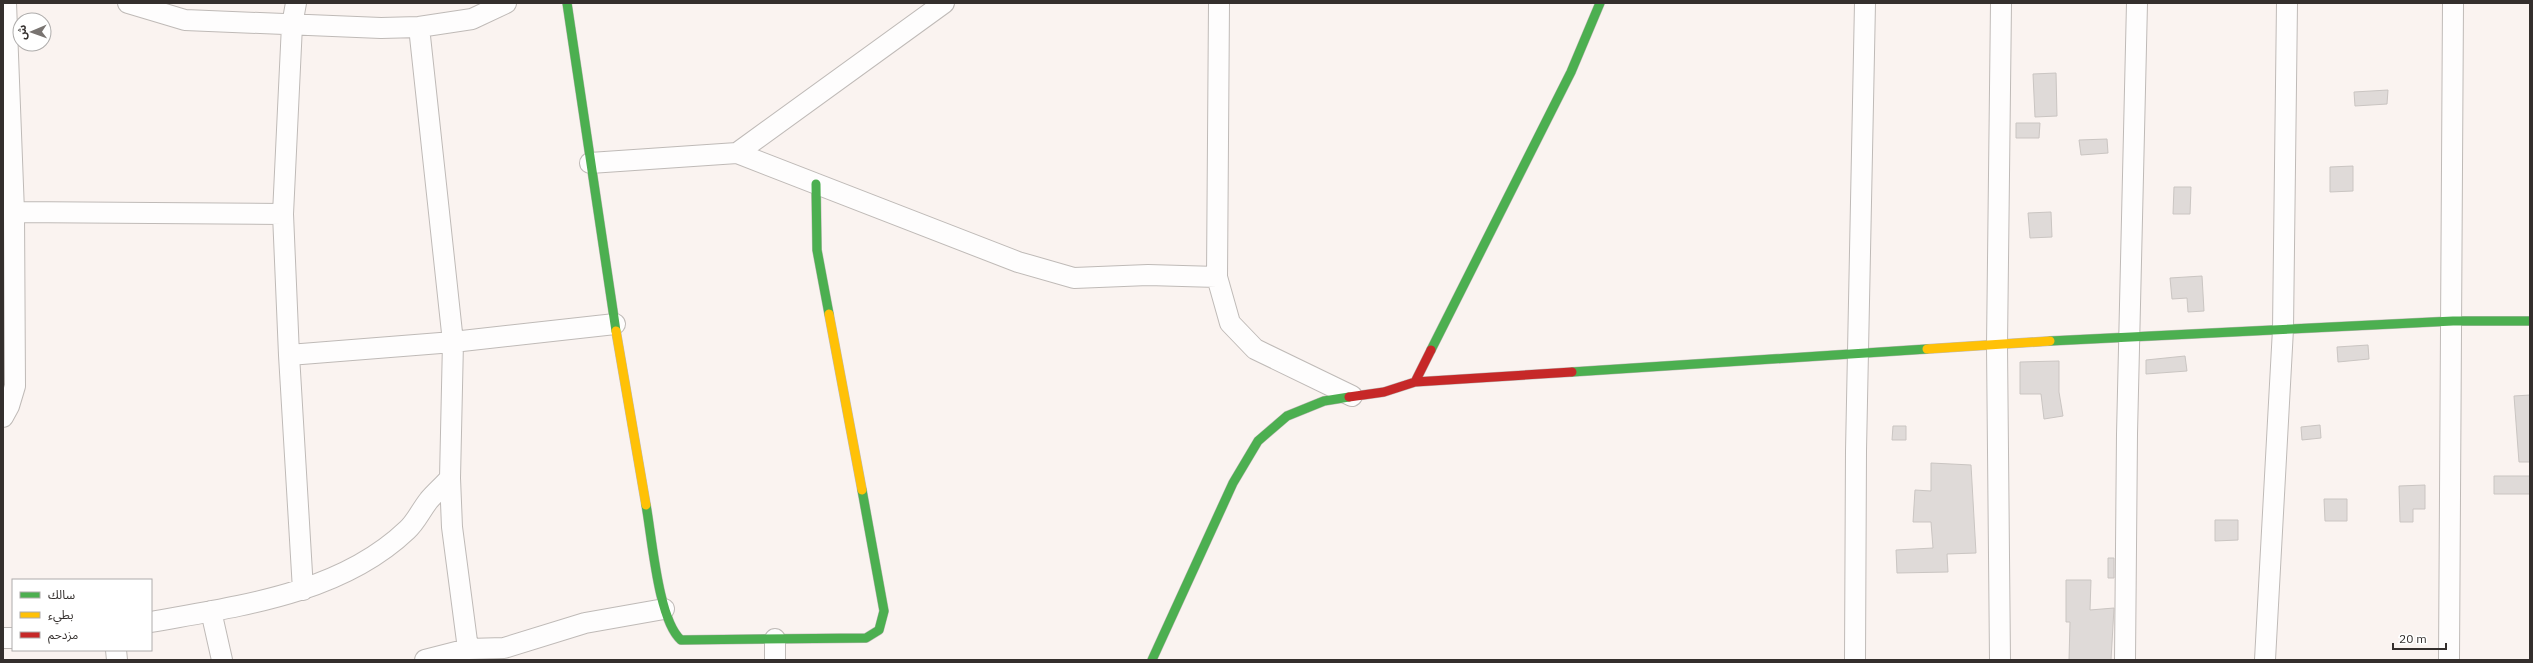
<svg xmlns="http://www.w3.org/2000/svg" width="2533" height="663" viewBox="0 0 2533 663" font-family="'IBM Plex Sans','Noto Sans Arabic',sans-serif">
  <rect width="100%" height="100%" fill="#faf3f0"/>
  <!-- building -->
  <path fill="#dfdad8" stroke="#cac5c2" d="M2056,73l1,43 -22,1 -2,-43z
    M2388,90l-1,14 -32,2 -1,-14z
    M2016,123h24l-1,15h-23z
    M2107,139l1,14 -27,2 -2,-15z
    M2353,166v25l-23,1v-25z
    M2174,187h17l-1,27h-17z
    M2051,212l1,25 -22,1 -2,-25z
    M2202,276l2,35 -16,1 -1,-14 -15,1 -2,-21z
    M2368,345l1,14 -31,3 -1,-15z
    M2185,356l2,15 -41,3v-14z
    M2059,361v31l4,24 -19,3 -3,-25h-21v-32z
    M2530,395v67h-11l-5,-66z
    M2320,425l1,13 -19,2 -1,-13z
    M1893,426h13v14h-14z
    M1931,463l40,2 5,88 -29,1 1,18 -51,1 -1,-23 37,-2 -2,-26h-18l2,-32 16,1z
    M2494,476h36v18h-36z
    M2425,485v24h-12v13h-13l-1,-36z
    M2324,499h23v22h-22z
    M2215,520h23v20l-23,1z
    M2108,558h6v20h-6z
    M2066,580h25l-1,30 24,-2 -3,52h-42l1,-38h-4z"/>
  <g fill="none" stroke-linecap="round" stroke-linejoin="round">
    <!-- street casing -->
    <g stroke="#bfbab7" stroke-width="22">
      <path id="street" d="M128,3l57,17 196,8 38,-1 53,-8 34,-16
        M296,3l-4,22 -9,189 6,141 14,235
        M1219,3l-2,274 13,46 25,26 97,47
        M419,27l34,315 -3,136 2,49 16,122
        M737,153l207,-150
        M590,163l147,-10 281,109 56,16 74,-3 69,2
        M14,212l269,2
        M289,355l164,-13 162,-18
        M3,417l6,-11 6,-20 -1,-174 -8,-209
        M211,611l11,49
        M151,622c88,-16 189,-28 256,-92 9,-8 14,-20 22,-30 6,-7 14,-14 21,-22
        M3,638h10
        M775,639v21
        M116,650l1,10
        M425,660l43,-11 36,-1 81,-25 79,-14
        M1855,660l1,-209 9,-448
        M2000,660l-3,-314 4,-343
        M2125,660l2,-226 10,-431
        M2265,660l18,-331 4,-326
        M2449,660l4,-657"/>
    </g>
    <!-- fast casing -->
    <g stroke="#bfbab7" stroke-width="10">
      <path id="fast" d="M567,3l49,328
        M816,184l1,66 12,64
        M2050,341l403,-20h77
        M1431,350l140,-278 29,-69
        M1572,372l355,-23
        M646,505c6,32 12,115 35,135l185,-2 13,-8 5,-19 -22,-121
        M1152,660l81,-177 25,-42 29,-25 37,-15 25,-4"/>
    </g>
    <!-- slow casing -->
    <g stroke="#bfbab7" stroke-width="10">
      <path id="slow" d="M829,314l33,176
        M616,331l30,174
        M1927,349l123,-8"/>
    </g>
    <!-- jam casing -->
    <g stroke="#bfbab7" stroke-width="10">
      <path id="jam" d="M1415,382l157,-10
        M1349,397l35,-5 31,-10 16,-32"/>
    </g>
    <!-- street -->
    <use href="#street" stroke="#fefdfd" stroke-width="20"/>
    <!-- fast -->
    <use href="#fast" stroke="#4caf50" stroke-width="9"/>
    <!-- slow -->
    <use href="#slow" stroke="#ffc107" stroke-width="9"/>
    <!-- jam -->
    <use href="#jam" stroke="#c62828" stroke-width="9"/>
  </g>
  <!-- border -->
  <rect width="2533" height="663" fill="none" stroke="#342f2d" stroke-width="8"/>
  <!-- legend -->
  <rect x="12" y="579" width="140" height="72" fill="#ffffff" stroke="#aeacab"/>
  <rect x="20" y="592" width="20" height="6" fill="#4caf50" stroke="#aeacab"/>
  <text x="48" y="599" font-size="12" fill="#342f2d">سالك</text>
  <rect x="20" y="612" width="20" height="6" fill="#ffc107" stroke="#aeacab"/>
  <text x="48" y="619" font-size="12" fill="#342f2d">بطيء</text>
  <rect x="20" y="632" width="20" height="6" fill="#c62828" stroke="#aeacab"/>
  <text x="48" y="639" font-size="12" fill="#342f2d">مزدحم</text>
  <!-- north arrow -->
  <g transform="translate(32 32) rotate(268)"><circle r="19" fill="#ffffff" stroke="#aeacab"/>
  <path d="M0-3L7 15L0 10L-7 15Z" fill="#797471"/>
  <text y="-6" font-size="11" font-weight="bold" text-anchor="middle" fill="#342f2d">ش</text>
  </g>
  <!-- scale -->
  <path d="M2393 643v6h53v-6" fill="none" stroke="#342f2d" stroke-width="2"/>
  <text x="2399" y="643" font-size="12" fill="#342f2d" stroke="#ffffff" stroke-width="3" paint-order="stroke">20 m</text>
</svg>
